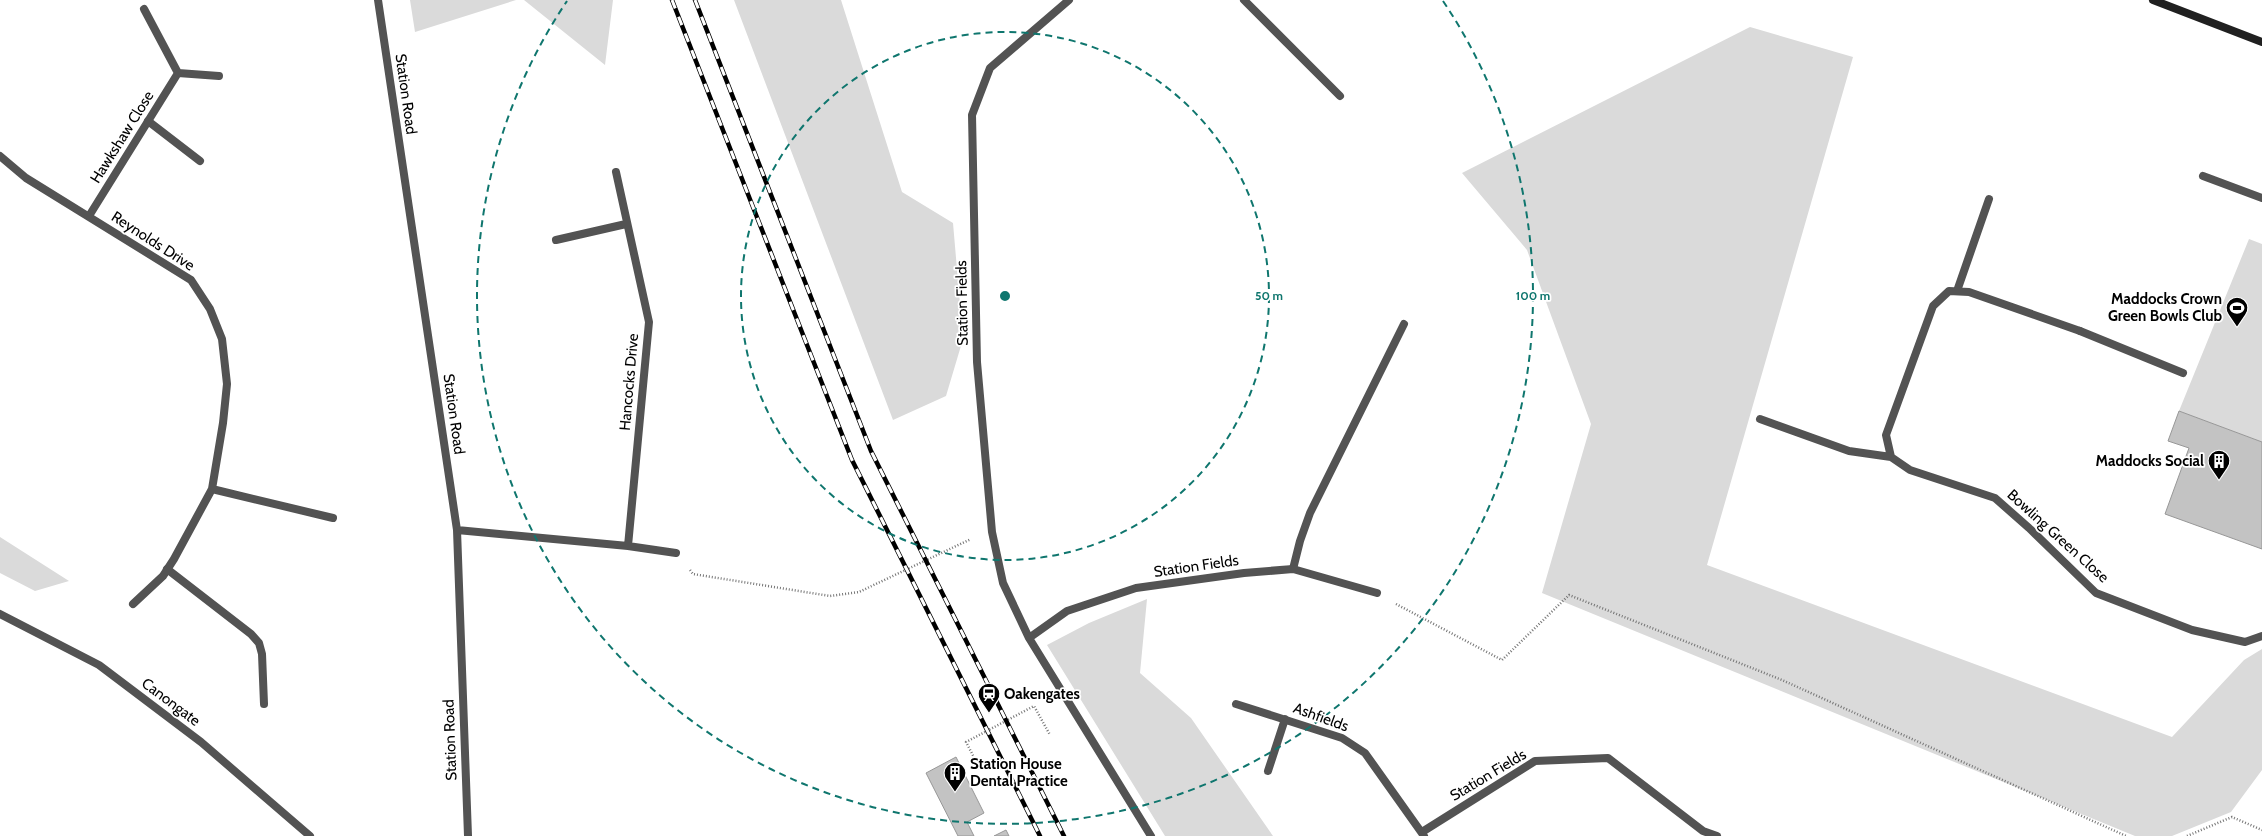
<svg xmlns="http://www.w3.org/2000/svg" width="2262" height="836" viewBox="0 0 2262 836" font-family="Cabin,sans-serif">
  <rect width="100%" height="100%" fill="#fff"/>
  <!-- green -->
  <path fill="#dadada" d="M410,0h106l-101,32z
    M524,0h89l-8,65z
    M734,0h107l61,192 51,31 10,116 -17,57 -53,24z
    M1750,27l103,30 -146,508 465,172 72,-77 18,-11v121l-31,42 -59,24h-37l-593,-243 49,-169 -64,-174 -65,-77z
    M2249,239l13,5v198l-83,-31z
    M0,537l69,44 -34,10 -35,-18z
    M1147,599l-7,74 51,45 82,118h-108l-118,-191 42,-22z"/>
  <!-- building -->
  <path fill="#c3c3c3" stroke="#979797" d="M2179,411l83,31v107l-97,-35 24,-66 -21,-7z
    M956,757l28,56 -17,9 7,14h-16l-32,-63z
    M1006,830l3,6h-15z"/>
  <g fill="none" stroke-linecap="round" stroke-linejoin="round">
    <!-- path -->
    <path stroke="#757575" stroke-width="2.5" stroke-dasharray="1 2" stroke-linecap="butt" d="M690,570l3,4 137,22 29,-4 112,-53
      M1396,604l106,56 67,-65 213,85 344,156
      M980,769l-14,-27 68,-36 16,29
      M2187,836l45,-19 30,13"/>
    <!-- lane -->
    <path stroke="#535353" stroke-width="8" d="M1244,0l96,96
      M148,121l52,40
      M2080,331l103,42
      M167,569l84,65 8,9 3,11 2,50
      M1293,569l7,-28 10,-28 94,-189"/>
    <!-- street -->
    <path stroke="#535353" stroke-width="8" d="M378,0l79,530 11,306
      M1069,0l-79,68 -18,47 5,247 15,170 11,51 26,55 122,198
      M144,9l34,64 41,3
      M0,156l26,22 165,102 19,29 12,30 5,45 -4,39 -11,66
      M616,172l33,150 -21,224
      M2203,176l59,22
      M89,216l89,-143
      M556,240l70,-16
      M1957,291l32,-92
      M2080,331l-111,-39 -20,-1 -16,15 -47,129 5,22 19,13 85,28 34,30 67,65 96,37 53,12 17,-6
      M1760,419l89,32 42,6
      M457,530l171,16 48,7
      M133,604l30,-28 11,-17 38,-70 121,29
      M0,614l99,51 102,77 109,94
      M1029,638l38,-27 69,-23 108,-15 49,-4 84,24
      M1236,704l106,34 23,15 59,83
      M1268,771l17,-52
      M1422,832l113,-71 73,-3 95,73 14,5"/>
    <!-- secondary -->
    <path stroke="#202020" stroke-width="8" d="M2153,0l109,42"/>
    <!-- rail casing -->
    <g stroke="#000" stroke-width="4.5">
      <path id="rail" d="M672,0l180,460 188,376
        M695,0l176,451 193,385"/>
    </g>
    <!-- rail -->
    <use href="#rail" stroke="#fff" stroke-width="3" stroke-dasharray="9" stroke-linecap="butt"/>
  </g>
  <!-- distance rings -->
  <g fill="none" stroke="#0f766e" stroke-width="2" stroke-dasharray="7 5">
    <circle cx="1005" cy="296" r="264"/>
    <path d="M1443 1A528 528 0 1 1 567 1"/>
  </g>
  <!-- icons -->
  <defs>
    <g id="stadium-pin" transform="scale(1.15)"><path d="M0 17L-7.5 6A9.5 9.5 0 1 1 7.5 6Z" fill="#000" stroke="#fff"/><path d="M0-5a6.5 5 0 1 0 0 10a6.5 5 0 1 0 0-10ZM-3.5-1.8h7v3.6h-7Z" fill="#fff"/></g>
    <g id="building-pin" transform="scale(1.15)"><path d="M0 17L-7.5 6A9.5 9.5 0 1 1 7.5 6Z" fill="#000" stroke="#fff"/><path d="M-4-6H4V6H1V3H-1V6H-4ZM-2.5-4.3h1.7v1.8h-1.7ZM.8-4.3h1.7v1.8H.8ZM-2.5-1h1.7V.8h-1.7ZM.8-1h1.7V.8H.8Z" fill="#fff"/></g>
    <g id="station-pin" transform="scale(1.15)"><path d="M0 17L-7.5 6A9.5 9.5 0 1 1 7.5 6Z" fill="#000" stroke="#fff"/><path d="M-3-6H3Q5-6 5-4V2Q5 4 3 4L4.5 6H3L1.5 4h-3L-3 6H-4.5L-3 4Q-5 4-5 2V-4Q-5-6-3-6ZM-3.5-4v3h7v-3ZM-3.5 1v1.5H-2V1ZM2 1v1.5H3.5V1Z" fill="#fff"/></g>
  </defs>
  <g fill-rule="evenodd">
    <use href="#stadium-pin" x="2237" y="308"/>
    <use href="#building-pin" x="2219" y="461"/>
    <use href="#station-pin" x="989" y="694"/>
    <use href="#building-pin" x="955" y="773"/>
  </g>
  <g text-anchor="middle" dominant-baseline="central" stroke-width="3.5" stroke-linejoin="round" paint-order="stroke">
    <!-- street labels -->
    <g font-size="15" fill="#000" stroke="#fff">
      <text transform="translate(406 94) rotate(82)">Station Road</text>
      <text transform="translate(122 137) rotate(-58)">Hawkshaw Close</text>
      <text transform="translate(153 241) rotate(33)">Reynolds Drive</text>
      <text transform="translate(962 303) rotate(-91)">Station Fields</text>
      <text transform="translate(629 382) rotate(-85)">Hancocks Drive</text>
      <text transform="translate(454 414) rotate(82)">Station Road</text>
      <text transform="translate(2058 536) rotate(42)">Bowling Green Close</text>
      <text transform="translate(1196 566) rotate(-8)">Station Fields</text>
      <text transform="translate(171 702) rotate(37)">Canongate</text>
      <text transform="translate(1321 717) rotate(20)">Ashfields</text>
      <text transform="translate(450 740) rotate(-92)">Station Road</text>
      <text transform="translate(1488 775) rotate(-31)">Station Fields</text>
    </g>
    <!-- poi labels -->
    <g font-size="15" font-weight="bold" fill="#000" stroke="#fff" text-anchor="end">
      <text x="2222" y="299">Maddocks Crown<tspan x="2222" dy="17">Green Bowls Club</tspan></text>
      <text x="2204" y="461">Maddocks Social</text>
      <text x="1004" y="694" text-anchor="start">Oakengates</text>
      <text x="970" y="764" text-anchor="start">Station House<tspan x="970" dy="17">Dental Practice</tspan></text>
    </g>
  </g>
  <circle cx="1005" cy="296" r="6" fill="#0f766e" stroke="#fff" stroke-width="2"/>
  <g font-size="12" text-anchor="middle" font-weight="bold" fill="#0f766e" stroke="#fff" stroke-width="3.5" stroke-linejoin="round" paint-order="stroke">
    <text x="1269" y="300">50 m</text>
    <text x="1533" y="300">100 m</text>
  </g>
</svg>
